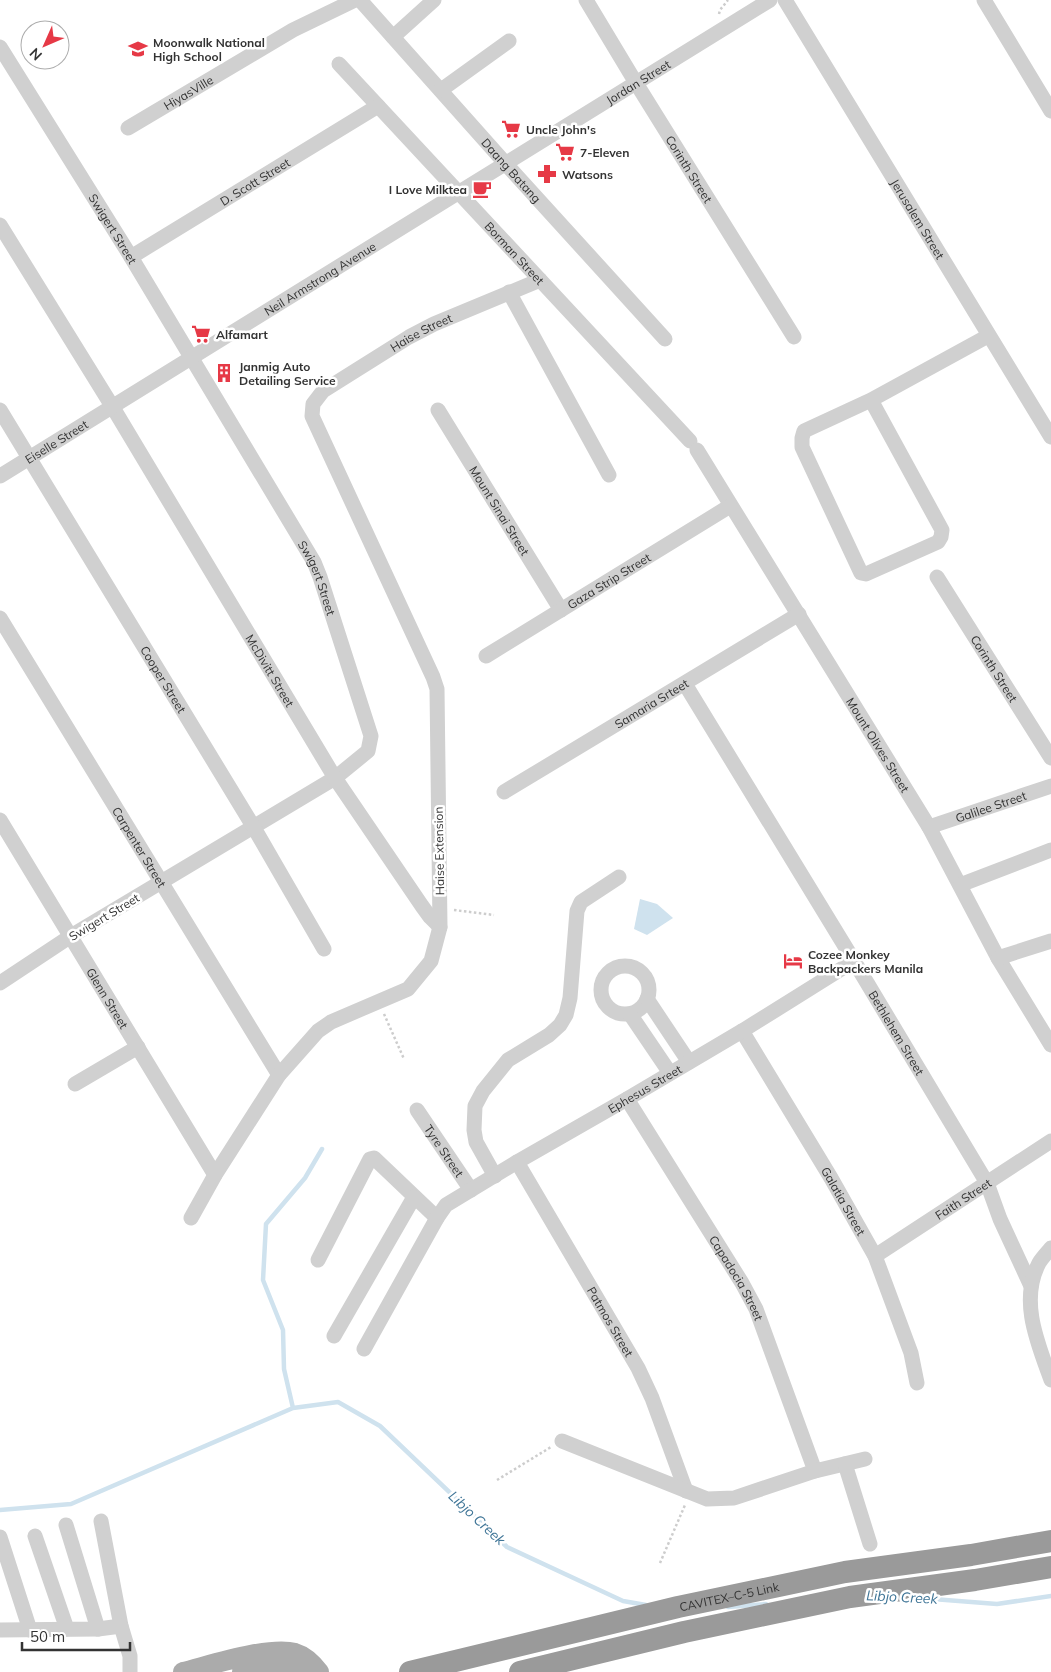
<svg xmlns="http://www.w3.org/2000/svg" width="1051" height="1672" viewBox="0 0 1051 1672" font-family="Mulish,sans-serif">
  <rect width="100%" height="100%" fill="#fff"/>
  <!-- water -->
  <path fill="#cfe2ee" d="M640,899l17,5 16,14 -26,17 -13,-6z"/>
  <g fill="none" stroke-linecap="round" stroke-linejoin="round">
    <!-- stream -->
    <path stroke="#cfe2ee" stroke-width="4.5" d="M293,1408l-9,-39 -1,-39 -20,-50 3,-56 39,-46 17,-29
      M0,1510l71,-6 222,-96 45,-6 42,24 127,121 116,54 23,4
      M920,1598l77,6 54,-8
      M728,1607l38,-3"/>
    <!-- path -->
    <path stroke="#cdcdcd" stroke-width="2.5" stroke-dasharray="2.5 2.5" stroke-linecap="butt" d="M719,14l1,-4 8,-10
      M454,910l40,5
      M384,1014l20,45
      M497,1480l54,-33
      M660,1563l25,-58"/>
    <!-- minor -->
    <g stroke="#d0d0d0" stroke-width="15">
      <path id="s1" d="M360,0l145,163 160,176"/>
      <path id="s2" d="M586,0l50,83 158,254"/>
      <path id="s3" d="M785,0l266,437"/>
      <path d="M984,0l67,111"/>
      <path d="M393,37l41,-37"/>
      <path id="s4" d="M0,47l131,210 183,305 6,15 51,159 -3,15 -33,27 -264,158 -71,47"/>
      <path id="s5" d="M339,64l351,377"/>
      <path d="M441,90l68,-49"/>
      <path id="s6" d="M128,128l165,-98 62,-30"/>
      <path id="s7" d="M0,225l112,181 223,372 87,128 8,11 10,10"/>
      <path id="s8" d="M131,257l247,-151"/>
      <path d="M509,292l100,183"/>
      <path d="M871,400l-67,31 -2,7v9l59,126 5,1 72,-32 3,-5 1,-7 -71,-130 117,-64"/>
      <path id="s9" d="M0,410l253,416 71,123"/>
      <path id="s10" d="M438,410l123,200"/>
      <path id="s11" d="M697,450l232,377 69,131 53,87"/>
      <path id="s12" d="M0,476l770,-476"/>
      <path id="s13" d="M937,577l114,181"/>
      <path id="s14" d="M0,618l279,457"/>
      <path id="s15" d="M486,656l244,-150"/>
      <path id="s16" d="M685,684l169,277 133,222 13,36 31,67"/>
      <path id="s17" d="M504,792l295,-178"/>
      <path id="s18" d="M0,820l215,355"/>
      <path id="s19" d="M929,827l122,-41"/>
      <path d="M960,885l91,-35"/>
      <path d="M998,958l53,-17"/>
      <circle cx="625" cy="990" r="24"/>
      <path d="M647,999l42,63"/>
      <path d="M630,1014l40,59"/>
      <path id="s20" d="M742,1031l89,147 44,78 36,97 6,30"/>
      <path d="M75,1084l63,-37"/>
      <path id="s21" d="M627,1099l115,184 14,26 59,162"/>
      <path id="s22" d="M417,1110l54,80"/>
      <path id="s23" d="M517,1162l121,206 14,30 34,93"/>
      <path d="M495,1176l-19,-34 -2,-12 1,-24 8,-15 25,-31 41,-25 11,-10 6,-10 4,-17 7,-87 4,-9 38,-25"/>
      <path id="s24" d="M191,1218l24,-43 64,-100 39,-44 13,-9 77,-33 23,-28 9,-34 -3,-238 -4,-12 -121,-261 1,-12 10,-13 86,-54 25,-13 106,-44"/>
      <path d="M1051,1248c-4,5 -9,10 -12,15 -20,38 -1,81 12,117"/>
      <path id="s25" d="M875,1256l176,-115"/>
      <path d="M318,1260l52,-101 4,-1 63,60"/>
      <path d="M334,1336l80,-139"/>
      <path id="s26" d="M364,1349l73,-131 9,-13 71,-43 110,-63 115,-68 112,-70"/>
      <path d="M562,1441l145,58 27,-1 81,-27 50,-12"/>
      <path d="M845,1464l25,80"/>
      <path d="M101,1521l20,105 9,30v16"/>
      <path d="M66,1525l32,104"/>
      <path d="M35,1536l32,93"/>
      <path d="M0,1537l30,93"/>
      <path d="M0,1630l98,-1 23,-3"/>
    </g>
    <!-- major -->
    <path stroke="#ababab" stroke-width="20" d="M183,1672c28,-7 86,-26 112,-19 10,3 18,11 24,19
      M242,1672c18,-5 41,-13 57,0"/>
    <!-- highway -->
    <g stroke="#9a9a9a" stroke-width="22">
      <path id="s27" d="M410,1672l268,-65 167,-35 126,-17 80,-14"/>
      <path d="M520,1672l164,-40 166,-35 125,-17 76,-13"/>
    </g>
  </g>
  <!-- icons -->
  <defs>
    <g id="school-bare" transform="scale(1.5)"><path d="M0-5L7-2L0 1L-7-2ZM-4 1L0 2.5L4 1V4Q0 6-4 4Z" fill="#e63946" stroke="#fff" stroke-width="2.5" paint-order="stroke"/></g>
    <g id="supermarket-bare" transform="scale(1.5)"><path d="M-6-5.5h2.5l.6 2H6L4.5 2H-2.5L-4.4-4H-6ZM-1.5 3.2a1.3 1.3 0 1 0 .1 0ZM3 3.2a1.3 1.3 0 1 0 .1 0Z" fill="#e63946" stroke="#fff" stroke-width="2.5" paint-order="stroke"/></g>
    <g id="pharmacy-bare" transform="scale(1.5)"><path d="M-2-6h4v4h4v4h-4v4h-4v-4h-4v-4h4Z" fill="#e63946" stroke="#fff" stroke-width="2.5" paint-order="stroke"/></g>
    <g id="cafe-bare" transform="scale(1.5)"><path d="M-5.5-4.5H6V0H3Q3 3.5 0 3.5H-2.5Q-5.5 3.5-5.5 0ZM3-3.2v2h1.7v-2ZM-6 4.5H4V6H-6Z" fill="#e63946" stroke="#fff" stroke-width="2.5" paint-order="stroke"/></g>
    <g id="building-bare" transform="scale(1.5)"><path d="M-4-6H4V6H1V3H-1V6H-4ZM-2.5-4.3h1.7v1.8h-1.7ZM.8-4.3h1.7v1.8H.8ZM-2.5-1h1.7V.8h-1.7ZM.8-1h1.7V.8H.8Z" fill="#e63946" stroke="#fff" stroke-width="2.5" paint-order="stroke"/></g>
    <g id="hotel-bare" transform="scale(1.5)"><path d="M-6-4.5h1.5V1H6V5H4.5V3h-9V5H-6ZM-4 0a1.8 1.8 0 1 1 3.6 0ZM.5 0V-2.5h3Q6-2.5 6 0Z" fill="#e63946" stroke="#fff" stroke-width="2.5" paint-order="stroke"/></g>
  </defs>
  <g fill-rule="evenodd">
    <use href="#school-bare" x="138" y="49"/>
    <use href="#supermarket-bare" x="511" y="129"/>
    <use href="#supermarket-bare" x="565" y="152"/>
    <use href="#pharmacy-bare" x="547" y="174"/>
    <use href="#cafe-bare" x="482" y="189"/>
    <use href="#supermarket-bare" x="201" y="334"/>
    <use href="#building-bare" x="224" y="373"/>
    <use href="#hotel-bare" x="793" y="961"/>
  </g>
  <g text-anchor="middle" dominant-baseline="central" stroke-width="5" stroke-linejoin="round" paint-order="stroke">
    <!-- poi labels -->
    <g font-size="12" font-weight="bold" fill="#333" stroke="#fff" text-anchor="start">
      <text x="153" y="42">Moonwalk National<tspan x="153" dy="14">High School</tspan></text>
      <text x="526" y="129">Uncle John's</text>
      <text x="580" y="152">7-Eleven</text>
      <text x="562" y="174">Watsons</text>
      <text x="467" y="189" text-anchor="end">I Love Milktea</text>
      <text x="216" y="334">Alfamart</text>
      <text x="239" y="366">Janmig Auto<tspan x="239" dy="14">Detailing Service</tspan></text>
      <text x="808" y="954">Cozee Monkey<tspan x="808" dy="14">Backpackers Manila</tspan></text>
    </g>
    <!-- street labels -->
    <g font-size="12" fill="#333" stroke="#fff">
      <text stroke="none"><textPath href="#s12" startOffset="750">Jordan Street</textPath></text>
      <text stroke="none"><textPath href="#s6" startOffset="70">HiyasVille</textPath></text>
      <text stroke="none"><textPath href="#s2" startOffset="198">Corinth Street</textPath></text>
      <text stroke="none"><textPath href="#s1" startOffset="228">Daang Batang</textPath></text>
      <text stroke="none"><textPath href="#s8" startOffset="145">D. Scott Street</textPath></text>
      <text stroke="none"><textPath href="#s3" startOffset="256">Jerusalem Street</textPath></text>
      <text stroke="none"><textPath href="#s4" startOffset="214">Swigert Street</textPath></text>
      <text stroke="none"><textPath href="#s5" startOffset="258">Borman Street</textPath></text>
      <text stroke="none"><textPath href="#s12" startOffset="376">Neil Armstrong Avenue</textPath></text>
      <text stroke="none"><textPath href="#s24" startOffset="1079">Haise Street</textPath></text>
      <text stroke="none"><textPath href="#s12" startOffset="66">Eiselle Street</textPath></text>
      <text stroke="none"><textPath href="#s10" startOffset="118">Mount Sinai Street</textPath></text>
      <text stroke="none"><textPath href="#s4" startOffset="619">Swigert Street</textPath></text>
      <text stroke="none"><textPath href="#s15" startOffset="144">Gaza Strip Street</textPath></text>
      <text stroke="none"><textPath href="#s13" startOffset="108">Corinth Street</textPath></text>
      <text stroke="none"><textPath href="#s7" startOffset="521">McDivitt Street</textPath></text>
      <text stroke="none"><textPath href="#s9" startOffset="315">Cooper Street</textPath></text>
      <text stroke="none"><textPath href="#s17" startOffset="172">Samaria Srteet</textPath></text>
      <text stroke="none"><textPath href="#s11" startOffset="346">Mount Olives Street</textPath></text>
      <text stroke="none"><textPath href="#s19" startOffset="65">Galilee Street</textPath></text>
      <text stroke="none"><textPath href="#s14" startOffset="268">Carpenter Street</textPath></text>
      <text transform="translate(439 851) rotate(-91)">Haise Extension</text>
      <text transform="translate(104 917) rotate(-31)">Swigert Street</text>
      <text stroke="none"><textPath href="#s18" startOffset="208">Glenn Street</textPath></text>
      <text stroke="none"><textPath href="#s16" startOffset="408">Bethlehem Street</textPath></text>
      <text stroke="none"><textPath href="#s26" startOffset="396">Ephesus Street</textPath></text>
      <text stroke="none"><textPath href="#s22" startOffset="49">Tyre Street</textPath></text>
      <text stroke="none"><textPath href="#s25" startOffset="105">Faith Street</textPath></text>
      <text stroke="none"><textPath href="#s20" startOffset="198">Galatia Street</textPath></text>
      <text stroke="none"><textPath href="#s21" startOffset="210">Capadocia Street</textPath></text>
      <text stroke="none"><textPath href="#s23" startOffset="185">Patmos Street</textPath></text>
      <text stroke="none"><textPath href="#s27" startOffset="328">CAVITEX–C-5 Link</textPath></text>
    </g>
    <!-- water labels -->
    <g font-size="14" font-style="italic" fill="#3f7597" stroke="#fff">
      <text transform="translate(477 1518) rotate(43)">Libjo Creek</text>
      <text transform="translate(902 1597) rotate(3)">Libjo Creek</text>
    </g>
  </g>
  <!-- north arrow -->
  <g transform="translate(45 45) rotate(225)"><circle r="24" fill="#ffffff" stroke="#adadad"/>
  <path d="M0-4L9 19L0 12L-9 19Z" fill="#e63946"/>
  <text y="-8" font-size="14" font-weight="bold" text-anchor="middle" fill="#333333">N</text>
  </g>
  <!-- scale -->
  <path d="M22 1642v8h108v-8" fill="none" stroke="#333333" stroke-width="2.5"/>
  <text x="30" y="1642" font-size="15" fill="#333333" stroke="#ffffff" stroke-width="4" paint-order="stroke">50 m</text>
</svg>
